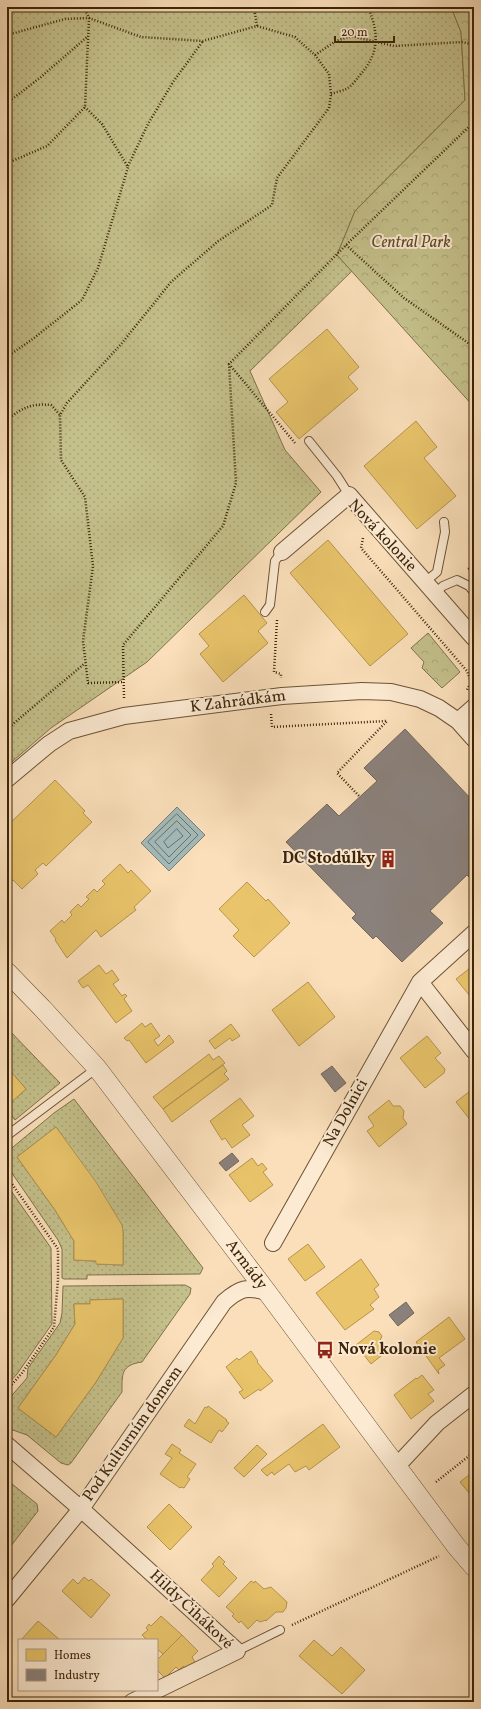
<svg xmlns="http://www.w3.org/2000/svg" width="481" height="1709" viewBox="0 0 481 1709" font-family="Vollkorn,serif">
  <defs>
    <pattern id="grass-dots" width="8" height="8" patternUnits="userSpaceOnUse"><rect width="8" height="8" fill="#c4c08b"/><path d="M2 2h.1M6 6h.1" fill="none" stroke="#a9a576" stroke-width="1.8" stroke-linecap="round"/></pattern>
    <pattern id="park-crowns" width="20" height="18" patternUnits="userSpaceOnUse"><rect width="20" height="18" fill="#c4c08b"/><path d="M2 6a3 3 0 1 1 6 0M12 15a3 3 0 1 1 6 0" fill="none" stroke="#a9a576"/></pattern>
  </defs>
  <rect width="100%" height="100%" fill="#fadfba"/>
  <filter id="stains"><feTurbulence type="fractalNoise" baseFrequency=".005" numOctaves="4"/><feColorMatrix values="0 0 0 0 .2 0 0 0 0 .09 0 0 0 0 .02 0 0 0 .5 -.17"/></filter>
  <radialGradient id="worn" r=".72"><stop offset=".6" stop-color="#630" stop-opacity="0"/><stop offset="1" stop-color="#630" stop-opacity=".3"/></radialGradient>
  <!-- grass -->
  <path fill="url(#grass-dots)" stroke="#80724a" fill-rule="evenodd" d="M7,7h444l10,25 4,68 -110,111 -18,44 15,16 -102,100 35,79 36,42 -174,170 -96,66 -44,38z
    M7,1028l53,55 -45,37 -4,-5 -4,3v-12l19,-17 -19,-22z
    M74,1099l129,169 -3,6 -113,1v4h-23l-2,-1v-29l-4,-9 -51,-74v-14l47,-39zM56,1127l66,98 1,7v33l-26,-1 -1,-3 -22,-1v-19l-19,-31 -38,-53z
    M7,1185l44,63 1,76 -35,50 -10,11z
    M185,1285l6,3 -1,6 -48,68c-21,3 -20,12 -20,30l-51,71 -3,2 -7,-2 -34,-28 -20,-7v-27l20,-23 1,-10 32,-45 2,-10 1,-27zM123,1299v39l-27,44 -40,55 -38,-29 38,-53 19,-31 -1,-20h16v-4z
    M7,1480l30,24 1,7 -31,40z"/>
  <!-- park -->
  <path fill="url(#park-crowns)" stroke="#80724a" d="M451,7h23v400l-137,-152 18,-44 110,-111 -4,-68z
    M428,633l32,39 -18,16 -20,-20 2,-6 -13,-14z"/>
  <!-- water -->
  <path fill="#a2baba" stroke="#797e73" d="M177,807l28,28 -36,36 -28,-28z"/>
  <!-- homes -->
  <path fill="#e9c46a" stroke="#b5944d" d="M327,329l32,38 -11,10 10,12 -59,50 -23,-27 12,-10 -19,-23z
    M416,421l21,26 -13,11 32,38 -39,33 -53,-63z
    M328,540l80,94 -38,32 -80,-93z
    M244,595l23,28 -9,8 10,12 -45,39 -23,-28 9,-8 -10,-12z
    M55,780l30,31 -2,2 9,9 -46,44 -3,-3 -8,7 3,4 -16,15 -9,-9 -2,1 -4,-4v-51z
    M120,864l8,9 3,-3 20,21 -17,16 2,3 -35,27 -5,-7 -29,28 -12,-18 1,-1 -6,-8 12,-11 2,3 8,-8 -2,-3 8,-8 3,3 8,-8 -3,-2 8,-8 3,3 8,-8 -3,-3z
    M247,882l19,19 2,-2 22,24 -36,34 -21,-21 6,-6 -20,-21z
    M99,965l7,9 6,-4 7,10 -6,4 9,12 3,-2 2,2 -3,3 8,12 -16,12 -28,-38 -5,3 -5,-7z
    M474,965v28l-4,3 -14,-17z
    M308,982l27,35 -36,29 -27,-36z
    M474,993v8l-4,-5z
    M142,1023l3,4 6,-4 9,13 -6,4 4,6 11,-11 5,7 -28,21 -17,-23 -2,1 -3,-3z
    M231,1024l9,12 -8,5 -2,-3 -15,11 -6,-8z
    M427,1036l14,17 -6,5 10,11 -1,4 -19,15 -25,-30z
    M209,1054l4,6 6,-4 6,7 -62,46 -10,-12z
    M223,1065l4,6 -3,3 5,5 -57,43 -9,-13z
    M7,1067l19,22 -19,17z
    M470,1091l4,5v23l-3,2 -15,-19z
    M240,1098l14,18 -12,9 8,10 -18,13 -7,-10 -3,2 -12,-19z
    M389,1100l4,6h7l4,5 -1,7 4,6 -28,23 -12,-16 7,-5 -6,-9z
    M56,1127l40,55 26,43 1,7v33l-27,-1v-3l-22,-1v-19l-19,-31 -38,-53z
    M252,1158l6,8 4,-3 5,6 -4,3 10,13 -23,17 -21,-27z
    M308,1244l17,23 -20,14 -17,-22z
    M361,1259l18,26 -5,4 5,8 -9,8 4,4 -29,21 -29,-37z
    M123,1299v39l-27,44 -40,55 -38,-29 38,-53 19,-31 -1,-20h16v-4z
    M449,1317l16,22 -26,19 6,7 -7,5 1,4 -23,-32z
    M374,1331l5,1 3,4 -3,7 7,9 -15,12 -15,-19z
    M251,1351l7,10 -1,1 16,19 -13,10 -1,-2 -15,10 -5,-7 4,-2 -17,-23 11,-9 2,2z
    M422,1375l12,15 -6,4 6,7 -23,18 -17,-24 22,-17 1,1z
    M208,1406l19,14 -1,1 3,2 -7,9 -3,-2 -8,13 -27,-17 5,-7 6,5 10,-17 2,1z
    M323,1424l17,23 -31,23 -3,-4 -11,6 -6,-8 -15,11 -2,-3 -5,4 -6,-6z
    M172,1444l9,6 -2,3 17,11 -9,13 3,2 -6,9 -3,-1 -1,1 -20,-14 12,-16 -7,-4z
    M257,1445l10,9 -23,23 -10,-9z
    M474,1471v28l-14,-17z
    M169,1504l23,23 -22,23 -23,-23z
    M219,1556l6,6 -2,2 14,14 -18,19 -18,-17 13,-14 -2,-2z
    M84,1577l5,4 2,-2 19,16 -19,23 -29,-27 11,-12 5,5z
    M251,1581l3,2 1,-2 9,8 7,-2 16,15 -1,6 -3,4h-7l-10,9v-1l-6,2 -3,-2 -9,9 -7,-8 -2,2 -7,-7 2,-2 -8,-7z
    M161,1616l21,19 -19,19 -6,-5v-9h-10l-5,-5 6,-5 -2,-2 3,-4 2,2z
    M38,1621l22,19h-39z
    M182,1635l16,16 -6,6 3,5 -7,8 -5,-4 -4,4 -3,-3 -11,11 -8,-8v-10z
    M314,1640l18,16 9,-9 24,23 -23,24 -43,-38z"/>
  <!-- industry -->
  <path fill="#8a817c" stroke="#736559" d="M405,729l69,73v80l-7,-7 -37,36 13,12 -41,39 -26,-26 -3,3 -21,-21 4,-4 -70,-72 41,-38 12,12 38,-35 -13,-13z
    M332,1066l14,17 -11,9 -14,-18z
    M232,1153l7,8 -13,10 -7,-8z
    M406,1302l8,11 -16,13 -9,-11z"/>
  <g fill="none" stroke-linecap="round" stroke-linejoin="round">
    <!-- shore -->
    <path stroke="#6f6f61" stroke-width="1" d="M177,814l21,21 -29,29 -21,-22z
      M177,821l14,14 -22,22 -14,-15z
      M177,829l6,7 -15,12 -4,-6z"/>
    <!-- service casing -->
    <g stroke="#6c5334" stroke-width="10">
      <path id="service" d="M309,441l28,35 12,19
        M425,582l12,-10 8,-40 -1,-10
        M435,593l8,-7 14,-6 12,6 5,6
        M265,612l5,-7 5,-44 7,-9
        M9,1134l88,-66
        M237,1651l43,-21"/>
    </g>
    <!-- minor casing -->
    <g stroke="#6c5334" stroke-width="18">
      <path id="minor" d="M282,552l67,-57 125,143
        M458,721l16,-14
        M7,779l42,-35 20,-13 55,-15 158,-20 80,-5 29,1 29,7 19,9 19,13 16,18
        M420,982l54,69
        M273,1243l147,-261 54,-49
        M7,1445l74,64 156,142 -80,39
        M396,1467l41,-44 37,-29
        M7,1599l74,-90 143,-207c16,-14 23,-16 43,-10
        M132,1702l25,-12"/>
    </g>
    <!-- tertiary casing -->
    <g stroke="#6c5334" stroke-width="20">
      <path id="tertiary" d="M7,972l35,36 55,60 170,224 189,254 18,21"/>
    </g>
    <!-- path -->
    <path stroke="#3c2408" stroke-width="2.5" stroke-dasharray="1 2" stroke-linecap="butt" d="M254,7l3,19
      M467,7l7,14
      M7,35l58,-16 24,-1 52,19 62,4 54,-15 38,11 20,18 14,19 2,20 -2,14 -52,70 -5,27 -55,37 -46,40 -49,61 -55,60 -7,12 1,45 24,37 8,69 -10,75 5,42 36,-1
      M315,55l21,-14 15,-5 43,10 69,-4 11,3
      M331,94c5,-2 11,-3 15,-5 5,-2 10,-9 13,-13 21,-23 20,-42 9,-69
      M7,103l34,-26 47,-41
      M7,162h3l37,-16 38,-39 4,-89 -5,-11
      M128,166l20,-42 25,-42 30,-41
      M346,245l58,53 70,49
      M7,357l27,-19 48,-38 16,-32 30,-101 -26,-43 -17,-17
      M229,364l66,79
      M7,420c15,-12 24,-17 44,-15l9,10
      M363,538l-2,10 106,123 4,11 -4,8
      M468,569l6,-3
      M277,620l-3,52 7,2v4
      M124,698l-1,-53 100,-119 13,-43 -7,-119 117,-119 128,-123
      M271,714l1,13 115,-6 -50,52 23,24
      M7,729l78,-66
      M7,1177l51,72v31l-4,47 -32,46 -15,17
      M436,1482l38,-30
      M292,1625l147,-69"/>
    <!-- service -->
    <use href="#service" stroke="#fcead2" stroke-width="8"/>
    <!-- minor -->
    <use href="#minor" stroke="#fcead2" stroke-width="16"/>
    <!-- tertiary -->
    <use href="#tertiary" stroke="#fcead2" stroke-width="19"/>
  </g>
  <!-- icons -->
  <defs>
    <g id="building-bare" transform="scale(1.38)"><path d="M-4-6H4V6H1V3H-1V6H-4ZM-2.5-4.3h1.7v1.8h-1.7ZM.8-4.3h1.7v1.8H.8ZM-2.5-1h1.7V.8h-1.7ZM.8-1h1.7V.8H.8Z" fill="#8f2418" stroke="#fcead2" stroke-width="2.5" paint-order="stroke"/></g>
    <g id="bus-bare" transform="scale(1.38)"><path d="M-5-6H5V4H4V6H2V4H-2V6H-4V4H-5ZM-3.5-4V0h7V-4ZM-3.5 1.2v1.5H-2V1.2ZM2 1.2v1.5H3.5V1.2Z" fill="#8f2418" stroke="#fcead2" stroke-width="2.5" paint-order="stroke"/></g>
  </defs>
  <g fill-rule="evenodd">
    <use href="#building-bare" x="388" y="859"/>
    <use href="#bus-bare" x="325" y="1350"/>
  </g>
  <g text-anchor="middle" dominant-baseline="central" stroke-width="4" stroke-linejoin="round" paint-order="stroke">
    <!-- park labels -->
    <g font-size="16" font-style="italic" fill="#5e4b29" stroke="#fcead2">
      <text x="411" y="243">Central Park</text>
    </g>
    <!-- street labels -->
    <g font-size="16" fill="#3c2408" stroke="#fcead2">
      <text transform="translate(382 536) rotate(47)">Nová kolonie</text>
      <text transform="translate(238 702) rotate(-7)">K Zahrádkám</text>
      <text transform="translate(346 1113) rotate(-61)">Na Dolnici</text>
      <text transform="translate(246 1265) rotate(53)">Armády</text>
      <text transform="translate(133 1434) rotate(-55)">Pod Kulturním domem</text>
      <text transform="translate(191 1610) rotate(43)">Hildy Čihákové</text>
    </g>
    <!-- poi labels -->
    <g font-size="16" font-weight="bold" fill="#3c2408" stroke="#fcead2" text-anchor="end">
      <text x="375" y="859">DC Stodůlky</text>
      <text x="338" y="1350" text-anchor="start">Nová kolonie</text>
    </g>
  </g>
  <!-- margin -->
  <rect width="481" height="1709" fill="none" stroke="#fadfba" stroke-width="24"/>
  <rect x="8" y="8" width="465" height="1693" fill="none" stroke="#3c2408" stroke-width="2"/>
  <rect x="12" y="12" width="457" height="1685" fill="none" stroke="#3c2408"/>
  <!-- legend -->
  <rect x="18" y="1639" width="140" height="52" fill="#fcead2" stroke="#af9b81"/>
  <rect x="26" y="1649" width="20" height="12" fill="#e9c46a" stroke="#af9b81"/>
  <text x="54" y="1659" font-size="12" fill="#3c2408">Homes</text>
  <rect x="26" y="1669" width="20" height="12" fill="#8a817c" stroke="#af9b81"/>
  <text x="54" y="1679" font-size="12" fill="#3c2408">Industry</text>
  <!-- scale -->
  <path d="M335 36v6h59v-6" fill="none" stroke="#3c2408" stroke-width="2"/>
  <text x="341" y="36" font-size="12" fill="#3c2408" stroke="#fcead2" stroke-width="3" paint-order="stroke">20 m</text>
  <rect width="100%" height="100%" filter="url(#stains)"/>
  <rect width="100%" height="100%" fill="url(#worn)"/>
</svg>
